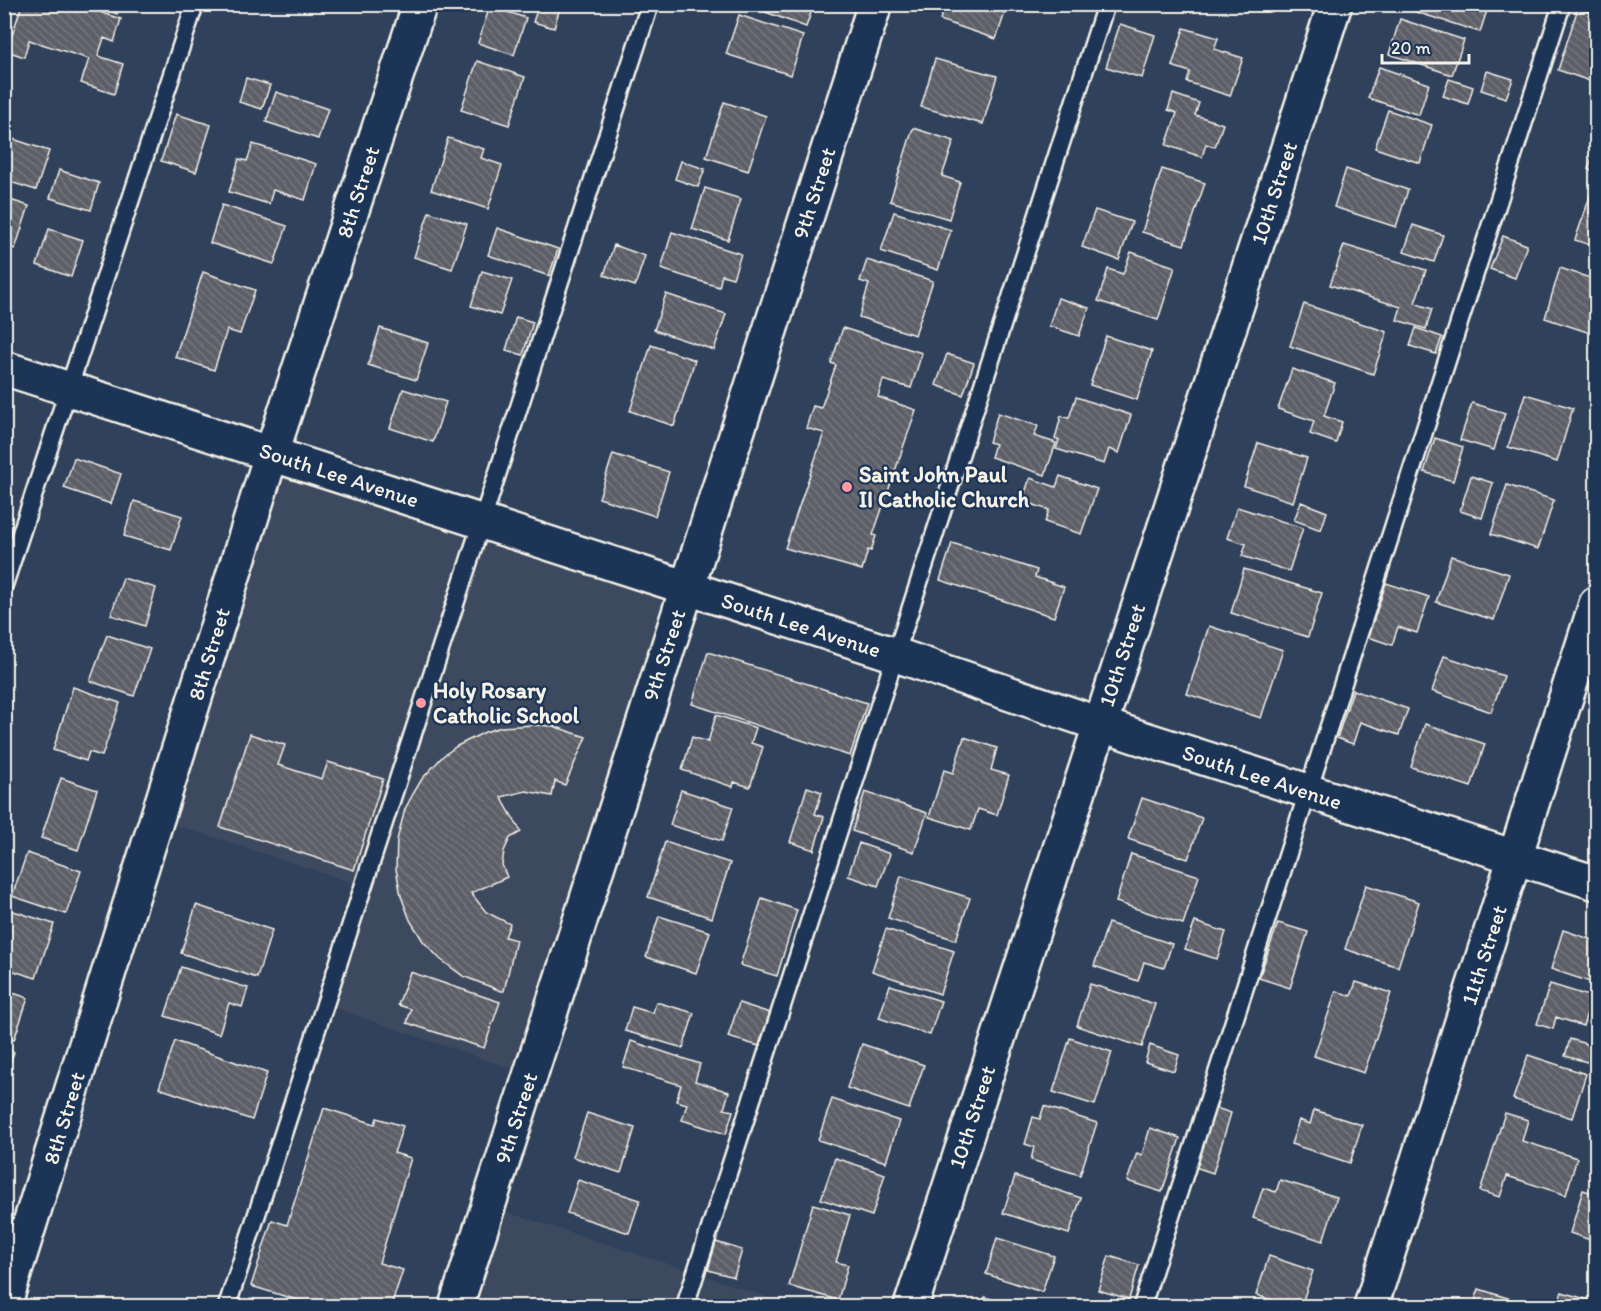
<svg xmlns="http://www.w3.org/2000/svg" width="1601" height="1311" viewBox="0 0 1601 1311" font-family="Itim,sans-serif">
  <defs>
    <pattern id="building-back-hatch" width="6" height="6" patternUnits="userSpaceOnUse" patternTransform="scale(1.5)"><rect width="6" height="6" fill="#5d5e67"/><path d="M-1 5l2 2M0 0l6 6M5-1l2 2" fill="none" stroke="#75767d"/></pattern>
  </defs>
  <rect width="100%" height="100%" fill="#30415c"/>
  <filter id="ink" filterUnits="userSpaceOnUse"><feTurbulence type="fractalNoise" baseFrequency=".0167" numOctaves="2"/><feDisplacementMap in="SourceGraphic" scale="12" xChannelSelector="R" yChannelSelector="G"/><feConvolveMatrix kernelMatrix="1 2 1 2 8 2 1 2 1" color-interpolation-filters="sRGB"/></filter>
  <g filter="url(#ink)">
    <!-- built -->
    <path fill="#3e4a5f" d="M272,452l413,135 -155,488 -205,-70 38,-119 -206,-67z
      M488,1206l208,67 97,33h-337z"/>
    <!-- building -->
    <path fill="url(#building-back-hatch)" stroke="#f4f1e8" stroke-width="1.5" d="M22,4h53l46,15 -7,23 -10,-4 -6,18 25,8 -9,30 -33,-11 8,-24 -60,-19 -5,17 -17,-6z
      M92,4h28l-3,10z
      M539,4h22l-7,24 -21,-6z
      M744,4h70l-8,23z
      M945,4h63l-12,35 -56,-19z
      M1404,4h85l-9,28 -77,-24z
      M490,6l36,12 -12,37 -36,-12z
      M1578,8l18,6v47l-6,20 -32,-11z
      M739,15l64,21 -12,39 -65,-21z
      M1400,19l64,21 -12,35 -63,-21z
      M1120,24l35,11 -13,43 -36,-11z
      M1184,28l34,10 -4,11 29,9 -13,38 -43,-14 3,-10 -18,-6z
      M935,59l62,17 -14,48 -62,-17z
      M477,61l48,16 -16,48 -48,-15z
      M1379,67l50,17 -10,31 -51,-17z
      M1487,71l26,8 -7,19 -25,-8z
      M246,78l24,7 -8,24 -23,-7z
      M1449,79l24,8 -5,17 -25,-8z
      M276,92l52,17 -10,30 -52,-17z
      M1173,94l26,9 -4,12 28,9 -8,23 -9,-3 -4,13 -36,-12 11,-32 -9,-3z
      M724,102l42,14 -18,55 -42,-14z
      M1388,110l44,15 -12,38 -45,-15z
      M176,114l35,11 -15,47 -35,-11z
      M913,128l41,13 -12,35 18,6 -11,37 -59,-18z
      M4,136l45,15 -13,39 -32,-10z
      M448,138l36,11 -3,9 21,7 -14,44 -57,-19z
      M253,144l63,20 -11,36 -32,-10 -4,14 -40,-12 10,-33 8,2z
      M1594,152l2,1v19l-8,-3z
      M681,161l24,8 -7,18 -23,-8z
      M1162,169l43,14 -21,62 -42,-13z
      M1346,169l62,21 -12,37 -62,-20z
      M59,170l40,13 -8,27 -41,-12z
      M1594,185h2v62l-21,-7z
      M705,188l36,11 -13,41 -36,-11z
      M4,198l25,8 -14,43 -11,-4z
      M222,205l65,21 -13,38 -64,-21z
      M1095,210l37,12 -13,38 -37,-13z
      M429,212l38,12 -15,45 -38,-12z
      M894,212l57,18 -13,40 -57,-19z
      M1413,225l30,10 -9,27 -30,-10z
      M497,228l61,21 -9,27 -61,-21z
      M49,229l34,11 -12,37 -34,-12z
      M672,232l69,22 -8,24 -11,-3 -3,12 -58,-18z
      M1503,236l24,9 -12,33 -25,-9z
      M614,245l31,11 -10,30 -31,-11z
      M1344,245l82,25 -11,33 17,6 -6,20 -29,-9 4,-13 -71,-22z
      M1131,252l44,15 -17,53 -60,-19 10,-32 15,5z
      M867,260l66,21 -18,54 -56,-18 10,-33 -9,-3z
      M1560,268l36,12v55l-51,-17z
      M482,271l30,9 -12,35 -29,-9z
      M203,272l52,18 -15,44 -13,-4 -13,40 -39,-13z
      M666,294l60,20 -12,36 -60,-20z
      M1058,298l31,10 -10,28 -30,-10z
      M1304,304l83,28 -14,42 -83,-28z
      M516,317l17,5 -10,33 -17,-5z
      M380,328l48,15 -12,37 -48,-15z
      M843,328l79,25 -11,35 -28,-8 -5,17 38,13 -43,125 3,1 -5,15 -3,-1 -6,20 -77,-22 39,-115 -18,-5 7,-22 8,2 15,-43 -5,-2z
      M1416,328l26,9 -6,17 -26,-8z
      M1106,336l46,15 -15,49 -47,-15z
      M651,345l44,15 -21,66 -44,-15z
      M947,354l27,9 -11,32 -27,-10z
      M1292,369l43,14 -11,33 18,6 -6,21 -26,-9 4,-13 -36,-12z
      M403,389l43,13 -13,40 -43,-14z
      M1525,394l48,14 -16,54 -49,-15z
      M1076,397l55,18 -12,38 -10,-4 -5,15 -48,-15 3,-9 -4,-1 6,-23 8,2z
      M1472,403l33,10 -11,37 -34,-10z
      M998,413l40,13 -4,10 22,7 -11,32 -54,-18 4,-13 -6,-2z
      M1435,438l28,9 -10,34 -29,-9z
      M1258,443l49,15 -14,44 -49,-16z
      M613,454l56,18 -14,44 -56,-18z
      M74,458l47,16 -10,30 -47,-16z
      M1060,476l37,13 -16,45 -36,-12 4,-12 -27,-9 8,-23 26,9z
      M1471,476l22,7 -11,35 -22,-7z
      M1507,485l47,15 -16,49 -47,-15z
      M134,501l48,15 -11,34 -47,-14z
      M1301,502l26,10 -6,18 -27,-10z
      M1237,507l66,21 -14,43 -47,-15 4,-12 -19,-6z
      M952,543l85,27 -2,7 29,10 -10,30 -114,-37z
      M1451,556l58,18 -15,46 -58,-18z
      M1244,569l78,24 -14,44 -77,-24z
      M123,578l33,10 -11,38 -34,-11z
      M1386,583l43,14 -12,36 -19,-6 -6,18 -24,-8z
      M1209,626l74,24 -22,68 -74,-24z
      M107,635l43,14 -16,47 -44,-15z
      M708,652l159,51 -17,53 -158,-52z
      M1444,656l60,20 -13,36 -59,-21z
      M73,687l47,16 -18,53 -13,-4 -3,9 -33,-11z
      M1353,690l55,19 -9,26 -39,-13 -7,22 -16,-6z
      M716,715l40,13 -5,15 12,4 -13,40 -16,-5 -1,5 -51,-17 10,-33 16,5z
      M1425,724l60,20 -14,43 -60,-20z
      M535,725l18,1 33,11 -21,48 -10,-4 -3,15 -26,-5 -25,6 20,35 -11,6 -6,13 -2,14 5,12 -36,16 15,19 24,12 -5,13 11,3 -12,51h-3l-38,-15 -23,-17 -17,-18 -13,-21 -9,-24 -5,-27 1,-29 8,-31 8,-15 9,-15 21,-23 14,-10 28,-14 16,-5z
      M250,734l35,11 -7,20 44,14 6,-17 55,17 -29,91 -134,-43z
      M964,737l33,11 -6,22 18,5 -12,40 -19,-6 -7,21 -42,-13 15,-47 9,3z
      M61,778l36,12 -19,60 -37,-12z
      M807,787l15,5 -7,22 9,3 -10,33 -24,-8z
      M681,790l52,17 -11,34 -52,-16z
      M865,792l62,21 -13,39 -62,-21z
      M1142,798l60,20 -14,41 -60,-20z
      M665,842l65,21 -18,55 -64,-21z
      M859,843l31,11 -12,32 -30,-10z
      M27,853l54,18 -15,43 -54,-18z
      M1131,854l68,22 -16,48 -67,-22z
      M901,876l69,22 -14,42 -68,-22z
      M1366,885l53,17 -21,65 -53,-18z
      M762,898l35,12 -20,66 -37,-11z
      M196,905l76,25 -15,48 -76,-25z
      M4,908l50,16 -18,54 -32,-10z
      M659,916l51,16 -14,41 -50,-16z
      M1195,922l31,10 -9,27 -32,-10z
      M1108,923l64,21 -8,24 -20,-6 -6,19 -44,-15z
      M1278,923l30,9 -18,56 -31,-10z
      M886,929l68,22 -14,43 -68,-23z
      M1563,930l33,11v43l-45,-15z
      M181,967l67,21 -6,19 -13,-4 -10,31 -54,-18z
      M410,972l90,30 -16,46 -77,-25 4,-14 -13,-4z
      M1356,982l35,11 -27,80 -50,-17 22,-65 15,5z
      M1090,984l65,20 -13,43 -65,-21z
      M1550,984l42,13 -9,29 -27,-9 -3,12 -16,-5z
      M890,985l51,16 -11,34 -51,-17z
      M4,990l24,8 -14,42 -10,-3z
      M656,1002l38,11 -11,35 -58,-17 7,-24 21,6z
      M739,1003l31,10 -11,33 -31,-9z
      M1070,1038l42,14 -17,53 -42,-13z
      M1570,1039l26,8 -5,16 -26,-7z
      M175,1041l92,32 -15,47 -93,-32z
      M631,1041l69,23 -5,17 34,11 -5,17 9,2 -7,23 -44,-14 5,-16 -11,-3 5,-16 -58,-18z
      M862,1044l62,21 -15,44 -62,-21z
      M1150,1045l29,10 -5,16 -29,-9z
      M4,1049l10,3 -10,28z
      M1528,1055l58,19 -14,44 -59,-19z
      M832,1099l67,22 -13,41 -68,-22z
      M1044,1106l53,17 -17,52 -49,-15 3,-13 -9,-3 8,-27 7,2z
      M1213,1107l18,6 -18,60 -18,-6z
      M324,1108l51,16 2,-6 26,8 -9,27 17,5 -32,105 24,7 -12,36h-74l-66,-20 21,-66 15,5z
      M1314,1110l48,15 -12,38 -59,-19 8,-24 11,4z
      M587,1113l48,15 -14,45 -48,-16z
      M1505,1113l23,7 -6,21 55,17 -11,37 -59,-19 -7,21 -20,-6z
      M1150,1128l30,10 -18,54 -35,-11 10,-28 5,2z
      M835,1158l50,16 -13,42 -51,-17z
      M1015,1176l66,22 -12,36 -66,-21z
      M578,1180l62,20 -11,33 -62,-20z
      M1280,1180l57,17 -14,44 -70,-23 10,-30 13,4z
      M1583,1190l13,4v48l-26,-9z
      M813,1204l37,11 -14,47 12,3 -10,35 -49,-14z
      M997,1238l57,18 -12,36 -56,-18z
      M716,1242l26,8 -8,27 -26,-7z
      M1109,1256l30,9 -10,34 -31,-9z
      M1269,1256l44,15 -12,35h-10l-35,-11z
      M1479,1289l54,17h-60z
      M1562,1292l27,8 -2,6h-30z
      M985,1297l28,9h-31z"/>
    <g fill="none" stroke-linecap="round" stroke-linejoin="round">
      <!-- lane casing -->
      <g stroke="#f4f1e8" stroke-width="21">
        <path id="lane" d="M4,585l191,-581
          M227,1306l423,-1302
          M685,1306l421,-1302
          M1142,1306l420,-1302"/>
      </g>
      <!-- street casing -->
      <g stroke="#f4f1e8" stroke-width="38">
        <path id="street" d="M4,368l892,287 239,81 461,147
          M4,1306l268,-854 148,-448
          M456,1306l419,-1302
          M911,1306l424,-1302"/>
      </g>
      <!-- secondary casing -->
      <g stroke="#f4f1e8" stroke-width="38">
        <path id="secondary" d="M1371,1306l225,-702"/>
      </g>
      <!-- lane -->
      <use href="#lane" stroke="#1d3557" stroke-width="16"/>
      <!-- street -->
      <use href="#street" stroke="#1d3557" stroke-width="33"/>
      <!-- secondary -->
      <use href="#secondary" stroke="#1d3557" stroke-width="33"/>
    </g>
  </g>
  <!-- markers -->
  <g fill="#ff9aa2" stroke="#1d3557" stroke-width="2">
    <circle cx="847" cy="487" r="6"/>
    <circle cx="421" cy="703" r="6"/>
  </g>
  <g text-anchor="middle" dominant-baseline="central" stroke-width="4.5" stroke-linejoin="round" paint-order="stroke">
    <!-- street labels -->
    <g font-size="22" fill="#f4f1e8" stroke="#1d3557">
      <text transform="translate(358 192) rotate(-72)">8th Street</text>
      <text transform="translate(814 193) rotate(-72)">9th Street</text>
      <text transform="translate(1274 193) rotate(-72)">10th Street</text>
      <text transform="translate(339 475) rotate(18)">South Lee Avenue</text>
      <text transform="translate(801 625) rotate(18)">South Lee Avenue</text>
      <text transform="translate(209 654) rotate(-73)">8th Street</text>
      <text transform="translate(664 655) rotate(-72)">9th Street</text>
      <text transform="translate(1122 655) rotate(-72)">10th Street</text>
      <text transform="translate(1262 777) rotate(18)">South Lee Avenue</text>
      <text transform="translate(1484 955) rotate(-72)">11th Street</text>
      <text transform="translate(972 1117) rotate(-72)">10th Street</text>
      <text transform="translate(64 1118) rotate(-73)">8th Street</text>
      <text transform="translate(516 1118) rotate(-72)">9th Street</text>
    </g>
    <!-- poi labels -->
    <g font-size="22" font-weight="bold" fill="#f4f1e8" stroke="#1d3557" text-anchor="start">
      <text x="859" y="474">Saint John Paul<tspan x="859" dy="25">II Catholic Church</tspan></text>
      <text x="433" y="690">Holy Rosary<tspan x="433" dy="25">Catholic School</tspan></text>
    </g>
  </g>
  <!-- margin -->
  <rect width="1601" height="1311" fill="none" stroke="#1d3557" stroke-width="24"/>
  <rect x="12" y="12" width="1577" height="1287" fill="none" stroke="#f4f1e8" stroke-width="2" filter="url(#ink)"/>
  <!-- scale -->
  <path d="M1382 54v9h87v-9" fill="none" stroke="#f4f1e8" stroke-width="3"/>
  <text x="1391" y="54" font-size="18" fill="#f4f1e8" stroke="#1d3557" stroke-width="4.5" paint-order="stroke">20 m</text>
</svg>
